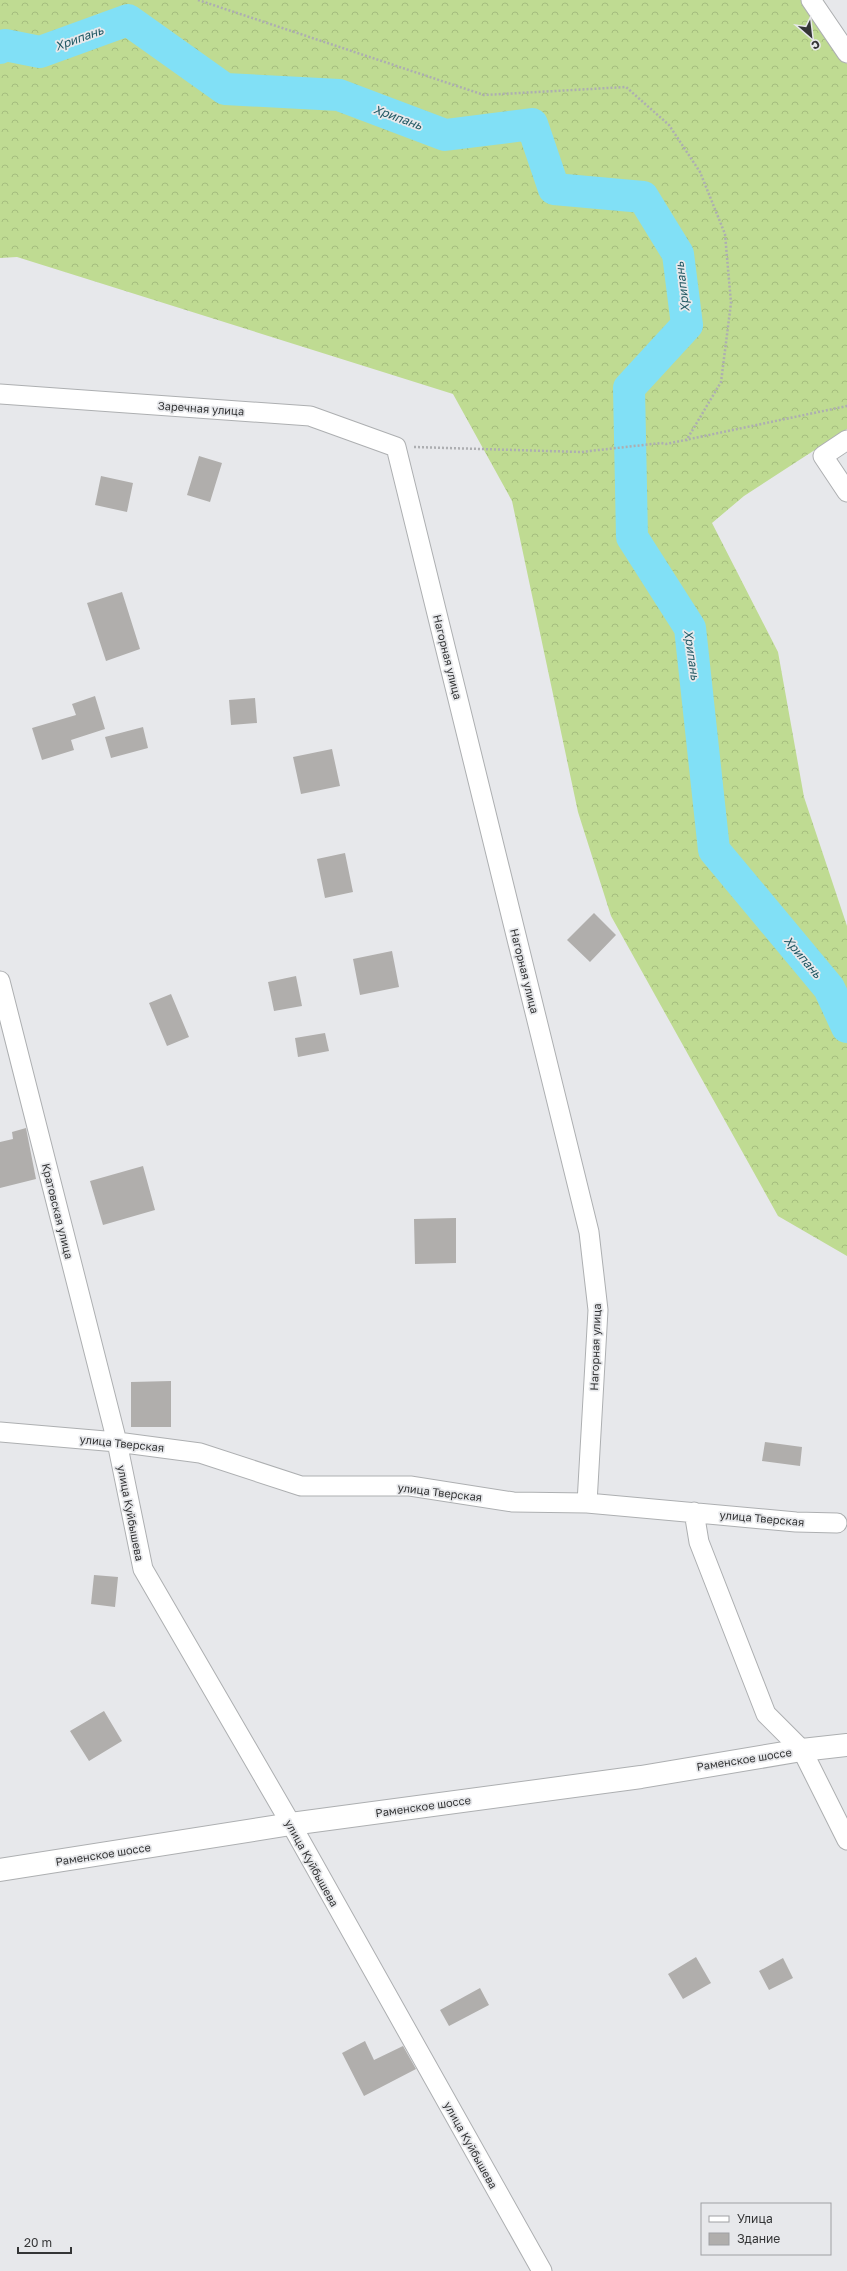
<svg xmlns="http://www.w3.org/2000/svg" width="847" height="2271" viewBox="0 0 847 2271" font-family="'Golos Text',sans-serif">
  <defs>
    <pattern id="forest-crowns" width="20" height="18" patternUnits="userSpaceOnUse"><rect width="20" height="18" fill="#bfdb92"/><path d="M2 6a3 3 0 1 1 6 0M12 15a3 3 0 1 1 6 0" fill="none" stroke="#a5bd7e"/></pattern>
  </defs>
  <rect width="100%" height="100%" fill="#e7e8eb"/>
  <!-- forest -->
  <path fill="url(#forest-crowns)" d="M0,0h805l42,64v365l-103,67 -32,27 66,129 26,145 43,129v330l-69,-40 -167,-300 -33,-104 -66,-311 -59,-107 -436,-137 -17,1z"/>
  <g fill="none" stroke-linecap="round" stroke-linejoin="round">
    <!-- river -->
    <path stroke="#81e0f6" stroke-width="32" d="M0,48l5,-3 35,7 88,-32 97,69 114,6 106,40 87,-11 22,65 89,8 35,57 9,71 -58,63 3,149 58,91 24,222 115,138 18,39"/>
  </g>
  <!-- building -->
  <path fill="#b0aeac" d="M199,456l23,7 -12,39 -23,-7z
    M101,476l32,7 -6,29 -32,-7z
    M122,592l18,57 -34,12 -19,-58z
    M95,696l10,33 -34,11 3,10 -32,10 -10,-32 44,-13 -4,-11z
    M255,698l2,25 -26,2 -2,-25z
    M143,727l5,21 -37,10 -6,-21z
    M332,749l8,37 -39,8 -8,-37z
    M345,853l8,39 -28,6 -8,-39z
    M594,913l22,22 -26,27 -23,-22z
    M392,951l7,36 -39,8 -7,-36z
    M296,976l6,30 -28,5 -6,-29z
    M171,994l18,43 -22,9 -18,-43z
    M325,1033l4,18 -31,6 -3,-19z
    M26,1128l10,51 -36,9v-46l13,-3 -1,-7z
    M143,1166l12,44 -52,15 -13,-44z
    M456,1218v45l-41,1 -1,-45z
    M171,1381v46h-40v-45z
    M765,1442l37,5 -2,19 -38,-5z
    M94,1575l24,2 -3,30 -24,-3z
    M104,1711l18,30 -33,20 -19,-30z
    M696,1957l15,26 -28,16 -15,-25z
    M783,1958l10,20 -24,12 -10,-19z
    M480,1988l9,17 -40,21 -9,-16z
    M365,2041l9,19 29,-14 13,23 -52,27 -22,-43z"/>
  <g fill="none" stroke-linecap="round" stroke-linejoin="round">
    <!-- minor casing -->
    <g stroke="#adafb1" stroke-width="21">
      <path id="minor" d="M811,0l36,53
        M0,394l310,22 86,31 193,785 9,78 -11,193
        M847,440l-24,16 24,36
        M0,981l117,461 26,127 148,255 251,447
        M0,1432l117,10 83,11 101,33h109l103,16 74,1 209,19 41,1
        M694,1512l5,30 67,172 36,36 45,90"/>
    </g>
    <!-- secondary casing -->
    <g stroke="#adafb1" stroke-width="24">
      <path id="secondary" d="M0,1870l291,-46 350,-47 161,-27 45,-5"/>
    </g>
    <!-- path -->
    <path stroke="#adaeb1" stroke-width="2.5" stroke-dasharray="2 2" stroke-linecap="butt" d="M198,0l286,95 142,-8 43,38 31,47 25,62 6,69 -10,79 -35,59
      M414,447l167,5 80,-9 5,1 181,-38"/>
    <!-- minor -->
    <use href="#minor" stroke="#fff" stroke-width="19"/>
    <!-- secondary -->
    <use href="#secondary" stroke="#fff" stroke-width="22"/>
  </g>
  <g text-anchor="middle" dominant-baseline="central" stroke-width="3.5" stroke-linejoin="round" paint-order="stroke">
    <!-- street labels -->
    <g font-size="11" fill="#343536" stroke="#e7e8eb">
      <text transform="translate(201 408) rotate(4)">Заречная улица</text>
      <text transform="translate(448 657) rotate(76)">Нагорная улица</text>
      <text transform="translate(525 971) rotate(76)">Нагорная улица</text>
      <text transform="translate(58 1211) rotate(76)">Кратовская улица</text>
      <text transform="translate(595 1347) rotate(-88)">Нагорная улица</text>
      <text transform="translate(122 1443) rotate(6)">улица Тверская</text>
      <text transform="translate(440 1492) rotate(7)">улица Тверская</text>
      <text transform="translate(131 1513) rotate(79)">улица Куйбышева</text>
      <text transform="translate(762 1518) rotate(5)">улица Тверская</text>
      <text transform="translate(744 1759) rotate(-9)">Раменское шоссе</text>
      <text transform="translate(423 1806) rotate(-8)">Раменское шоссе</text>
      <text transform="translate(103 1854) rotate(-9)">Раменское шоссе</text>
      <text transform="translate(312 1863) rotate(61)">улица Куйбышева</text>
      <text transform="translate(471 2145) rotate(61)">улица Куйбышева</text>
    </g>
    <!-- water labels -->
    <g font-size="12" font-style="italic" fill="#215863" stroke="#e7e8eb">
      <text transform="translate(79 38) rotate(-20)">Хрипань</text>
      <text transform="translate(398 117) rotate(20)">Хрипань</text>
      <text transform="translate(682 287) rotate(-97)">Хрипань</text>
      <text transform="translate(692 655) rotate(82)">Хрипань</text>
      <text transform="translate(803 957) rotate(50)">Хрипань</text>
    </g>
  </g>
  <!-- legend -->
  <rect x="701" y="2203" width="130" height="52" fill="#e7e8eb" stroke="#9fa0a3"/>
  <rect x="709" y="2216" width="20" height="6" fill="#ffffff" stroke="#9fa0a3"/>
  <text x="737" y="2223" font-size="12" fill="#343536">Улица</text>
  <rect x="709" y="2233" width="20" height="12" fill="#b0aeac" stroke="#9fa0a3"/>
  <text x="737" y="2243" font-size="12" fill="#343536">Здание</text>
  <!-- north arrow -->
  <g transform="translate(811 36) rotate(152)" stroke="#e7e8eb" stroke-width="3" paint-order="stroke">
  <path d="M0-3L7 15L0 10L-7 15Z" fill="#343536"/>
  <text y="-6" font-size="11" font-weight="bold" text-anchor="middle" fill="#343536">С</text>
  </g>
  <!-- scale -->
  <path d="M18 2247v6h53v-6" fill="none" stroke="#343536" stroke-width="2"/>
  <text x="24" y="2247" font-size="12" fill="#343536" stroke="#e7e8eb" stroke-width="3" paint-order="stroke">20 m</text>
</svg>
